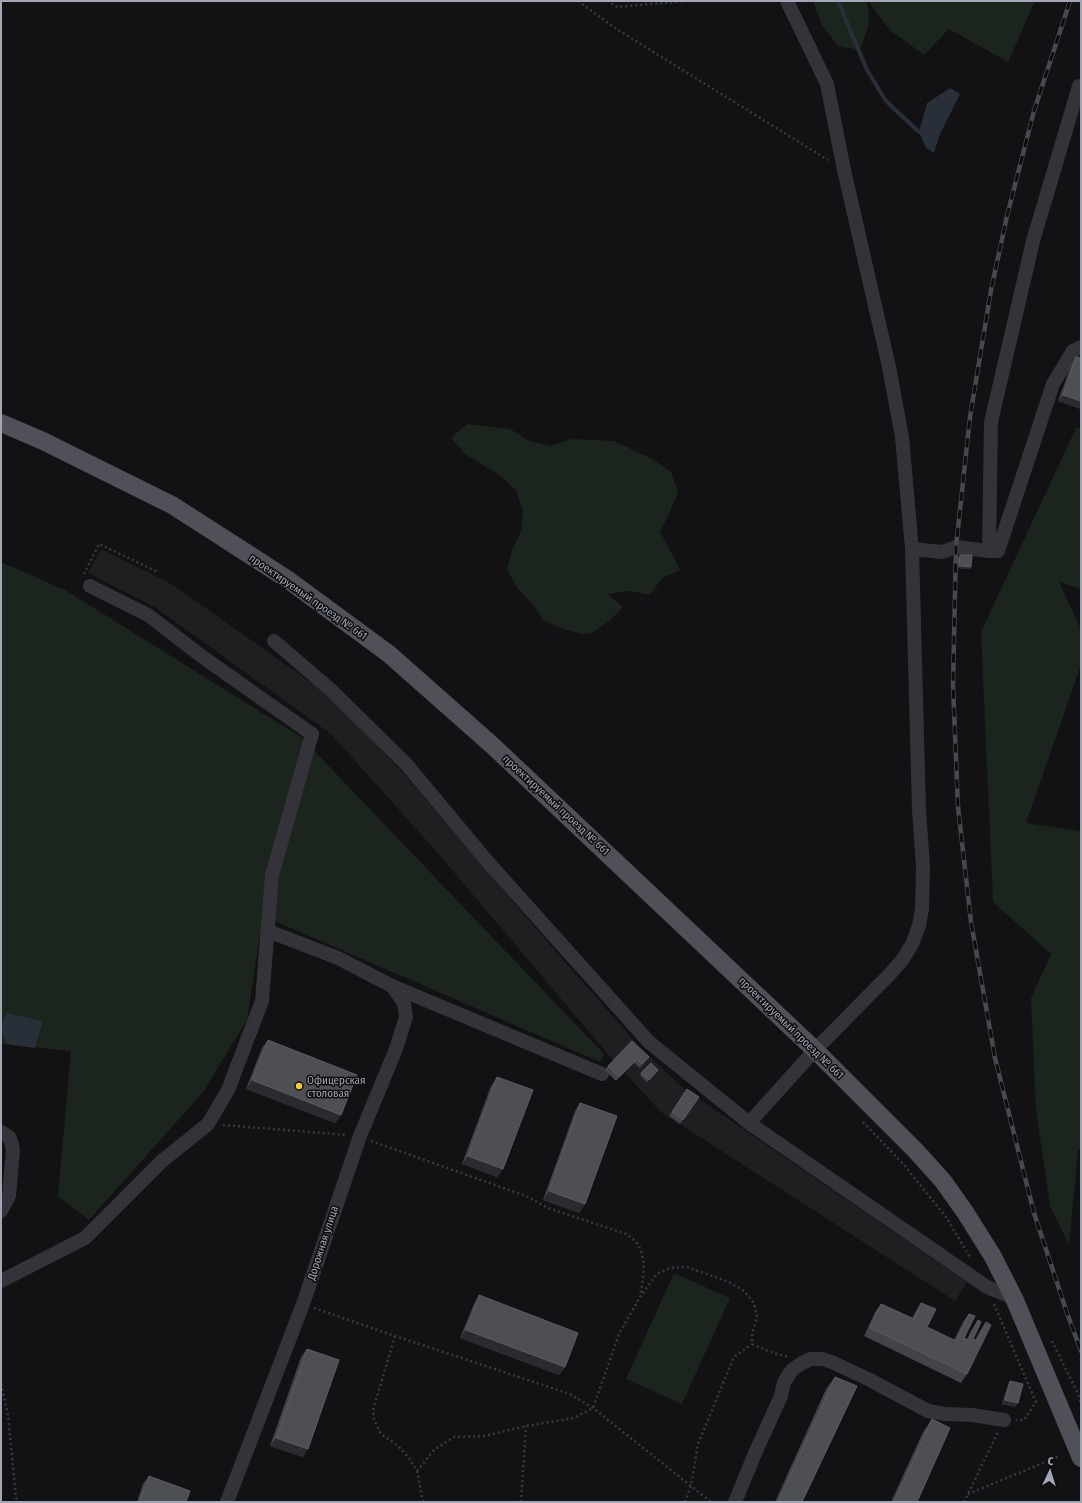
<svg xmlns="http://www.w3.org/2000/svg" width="1082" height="1503" viewBox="0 0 1082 1503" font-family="'Fira Sans Condensed',sans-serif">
  <rect width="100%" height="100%" fill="#121214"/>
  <!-- built -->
  <path fill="#1f1e21" d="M101,549l72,36 160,113 80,86 106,125 117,134 47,45 284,194 -12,19 -294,-189 -48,-52 -177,-209 -105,-117 -175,-126 -68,-35z"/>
  <!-- green -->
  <path fill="#1c241e" d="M813,1h52c10,15 0,33 -5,49l-22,-4 -16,-21z
    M870,1h165l-27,61 -59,-33 -25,26 -34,-25 -20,-26z
    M467,424l43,5 19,12 22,5 20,-7 43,2 38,18 19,13 7,20 -8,20 -10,19 20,39 -18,8 -12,17 -20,-4 -23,3 16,13 -15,15 -16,11 -10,1 -19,-5 -20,-9 -11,-17 -15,-15 -10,-19 5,-19 9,-19 2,-21 -7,-20 -15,-14 -36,-22 -14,-16z
    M1076,428h5v161l-22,-7 22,47v36l-55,158 55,8 -1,109 1,1v208l-3,1 -9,95 -19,-39 -14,-96 -5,-112 20,-44 -58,-52 -12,-270z
    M1,562l64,28 236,147 303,317 -4,8 -337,-146 -16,104 -44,72 -114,128 -31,-24 13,-145 -70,-7z
    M674,1273l56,25 -48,106 -56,-25z"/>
  <!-- water -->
  <path fill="#282f38" d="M950,88l10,6 -20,40 -6,19 -8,-5 -7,-16 8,-29z
    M7,1013l36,8 -8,27 -28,-4c-7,-12 -7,-19 0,-31z"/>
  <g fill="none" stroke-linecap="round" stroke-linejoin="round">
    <!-- stream -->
    <path stroke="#282f38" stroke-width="4" d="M838,1l29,69 19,31 33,31"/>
    <!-- path -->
    <path stroke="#393a40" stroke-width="2.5" stroke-dasharray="2 3" stroke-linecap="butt" d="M578,1l40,29 210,130
      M607,1l10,6 69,-6
      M84,574l15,-30 59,28
      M863,1122l41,43 42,52 25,42
      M223,1125l124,10
      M371,1141l155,55 22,12 78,26c3,2 8,5 10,8 12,16 7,37 4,55
      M994,1304l42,98 -12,18h-8
      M314,1308l81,28 175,58 23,14 118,94
      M395,1336l-22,74 1,10 7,14 16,11 12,13 8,13 6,31
      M1052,1341l25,51 4,10
      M1,1384l7,31 8,83 3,4
      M417,1471l17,-21 20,-13 31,-1 41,-10 48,-8 19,-10 26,-74 21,-37 17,-23 13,-6 17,-1 42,15 15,9 10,12 3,14 -5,17v10l16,7 20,6
      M968,1494l92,-38
      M521,1502l5,-76
      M685,1502l6,-16 7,-42 36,-87 18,-13
      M964,1502l34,-70"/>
    <!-- minor -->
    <path stroke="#333339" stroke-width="14" d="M912,549l30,3 14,-5 33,4h9l55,-167 20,-33 8,-4
      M989,551l2,-129 42,-181 46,-155h2
      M274,641l57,49 76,75 80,96 162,181 100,81 238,164 27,11
      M268,931l70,27 54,28 210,88
      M749,1123l66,-73 75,-76 13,-15 9,-15 7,-18 3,-17 1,-43 -4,-56 -7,-261 -10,-112 -13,-70 -45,-197 -17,-86 -40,-83
      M1,1132l8,5 2,4 2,9 -4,46 -8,15
      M1,1281l84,-43 77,-77 46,-37 20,-34 34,-89 10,-126 40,-141 -108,-76 -56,-43 -58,-29
      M227,1502l76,-198 57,-168 36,-87 10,-32 -2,-14 -12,-17
      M735,1502l21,-51 25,-55 3,-14 8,-12 10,-7 9,-4h12l11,4 36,17 58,31 17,3 27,1 32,5"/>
    <!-- major -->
    <path stroke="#4f5058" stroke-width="18" d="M1,423l42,18 129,64 115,74 102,75 104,92 322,304 101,101 27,30 22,31 27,43 22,43 67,160"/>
    <!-- rail casing -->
    <g stroke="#484950" stroke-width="4.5">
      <path id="rail" d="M1070,1l-36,110 -27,105 -16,74 -21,127 -14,130 -3,138 5,122 13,115 24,136 39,155 33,100 14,38"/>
    </g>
    <!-- rail -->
    <use href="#rail" stroke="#0d0d0f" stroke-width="3" stroke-dasharray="9" stroke-linecap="butt"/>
  </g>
  <!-- wall -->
  <path fill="#434349" d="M1076,357l5,1v51l-23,-8 14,-38z
    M960,555l11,12 -1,2 -12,-1v-11z
    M268,1040l73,75 -6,8 -89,-34 16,-41z
    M632,1041l14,21 -6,6 -6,-5 -18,18 -11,-11 3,-4z
    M658,1070l-11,12 -7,-7 1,-2z
    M497,1077l6,92 -6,8 -35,-13 29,-78z
    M687,1089l12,8 -19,27 -11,-8z
    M580,1103l5,101 -6,9 -36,-13 32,-89z
    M479,1295l86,72 -6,8 -99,-37 14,-34z
    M921,1303l6,24 27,13 9,-18 6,-8 -5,24 3,1 5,-10 6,-9 -5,19 2,1 5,-9 6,-9 -19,52 -6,9 -97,-47 11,-24 6,-8 31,14 4,-7z
    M307,1349l-4,108 -33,-11 31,-89z
    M835,1377l-33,125h-27l51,-113z
    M1010,1381l5,26 -13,-3 6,-19z
    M932,1419l-15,83h-26l32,-70z
    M149,1476l37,26h-49l6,-18z"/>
  <!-- shaded-wall -->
  <path fill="#2b2b2f" d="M1063,395l18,6v8l-23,-8z
    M959,566l12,1 -1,2 -12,-1z
    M649,1057l-3,5 -6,6 2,-4z
    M637,1059l-3,4 -18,18 3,-4z
    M252,1080l89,35 -6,8 -89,-34z
    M468,1156l35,13 -6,8 -35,-13z
    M549,1191l36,13 -6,9 -36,-13z
    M466,1330l99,37 -6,8 -99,-37z
    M1005,1400l13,3 -3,4 -13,-3z
    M276,1438l32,11 -5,8 -33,-11z"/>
  <!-- building -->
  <path fill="#4e4e55" stroke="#5b5c64" d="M1076,357l5,1v43l-18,-6z
    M960,555h12l-1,12 -12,-1z
    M268,1040l89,35 -16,40 -89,-35z
    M632,1041l17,16 -7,7 -5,-5 -18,18 -11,-11z
    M651,1063l7,7 -9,10 -8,-7z
    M497,1077l36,13 -30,79 -35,-13z
    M687,1089l12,8 -16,23 -11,-8z
    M580,1103l37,13 -32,88 -36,-13z
    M479,1295l99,38 -13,34 -99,-37z
    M921,1303l15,6 -9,18 29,14 13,-27 6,2 -11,22 4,2 10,-20 3,2 -8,17 4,2 9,-19 5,3 -24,49 -97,-46 11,-24 33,15z
    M307,1349l32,11 -31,89 -32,-11z
    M835,1377l22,9 -55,116h-24z
    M1010,1381l13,3 -5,19 -13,-3z
    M932,1419l18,9 -33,74h-23z
    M149,1476l41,15 -4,11h-47z"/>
  <!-- markers -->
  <circle fill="#facd25" stroke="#0d0d0f" stroke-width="1.5" cx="299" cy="1086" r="4"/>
  <g text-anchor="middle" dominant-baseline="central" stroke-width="3" stroke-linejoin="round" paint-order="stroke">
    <!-- street labels -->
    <g font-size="11" fill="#a3a6b5" stroke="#0d0d0f">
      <text transform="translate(308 597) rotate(35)">проектируемый проезд № 661</text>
      <text transform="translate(556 805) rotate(43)">проектируемый проезд № 661</text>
      <text transform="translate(791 1028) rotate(44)">проектируемый проезд № 661</text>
      <text transform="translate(323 1243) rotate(-72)">Дорожная улица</text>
    </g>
    <!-- poi labels -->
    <g font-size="11" fill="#a3a6b5" stroke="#0d0d0f" text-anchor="start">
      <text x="307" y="1080">Офицерская<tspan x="307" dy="13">столовая</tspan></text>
    </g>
  </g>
  <!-- border -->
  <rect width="1082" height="1503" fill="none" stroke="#a3a6b5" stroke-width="4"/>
  <!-- north arrow -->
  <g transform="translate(1050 1471) rotate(4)" stroke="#0d0d0f" stroke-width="3" paint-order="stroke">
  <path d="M0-3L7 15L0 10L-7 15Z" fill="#a3a6b5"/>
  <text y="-6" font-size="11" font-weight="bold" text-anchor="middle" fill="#a3a6b5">С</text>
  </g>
</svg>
